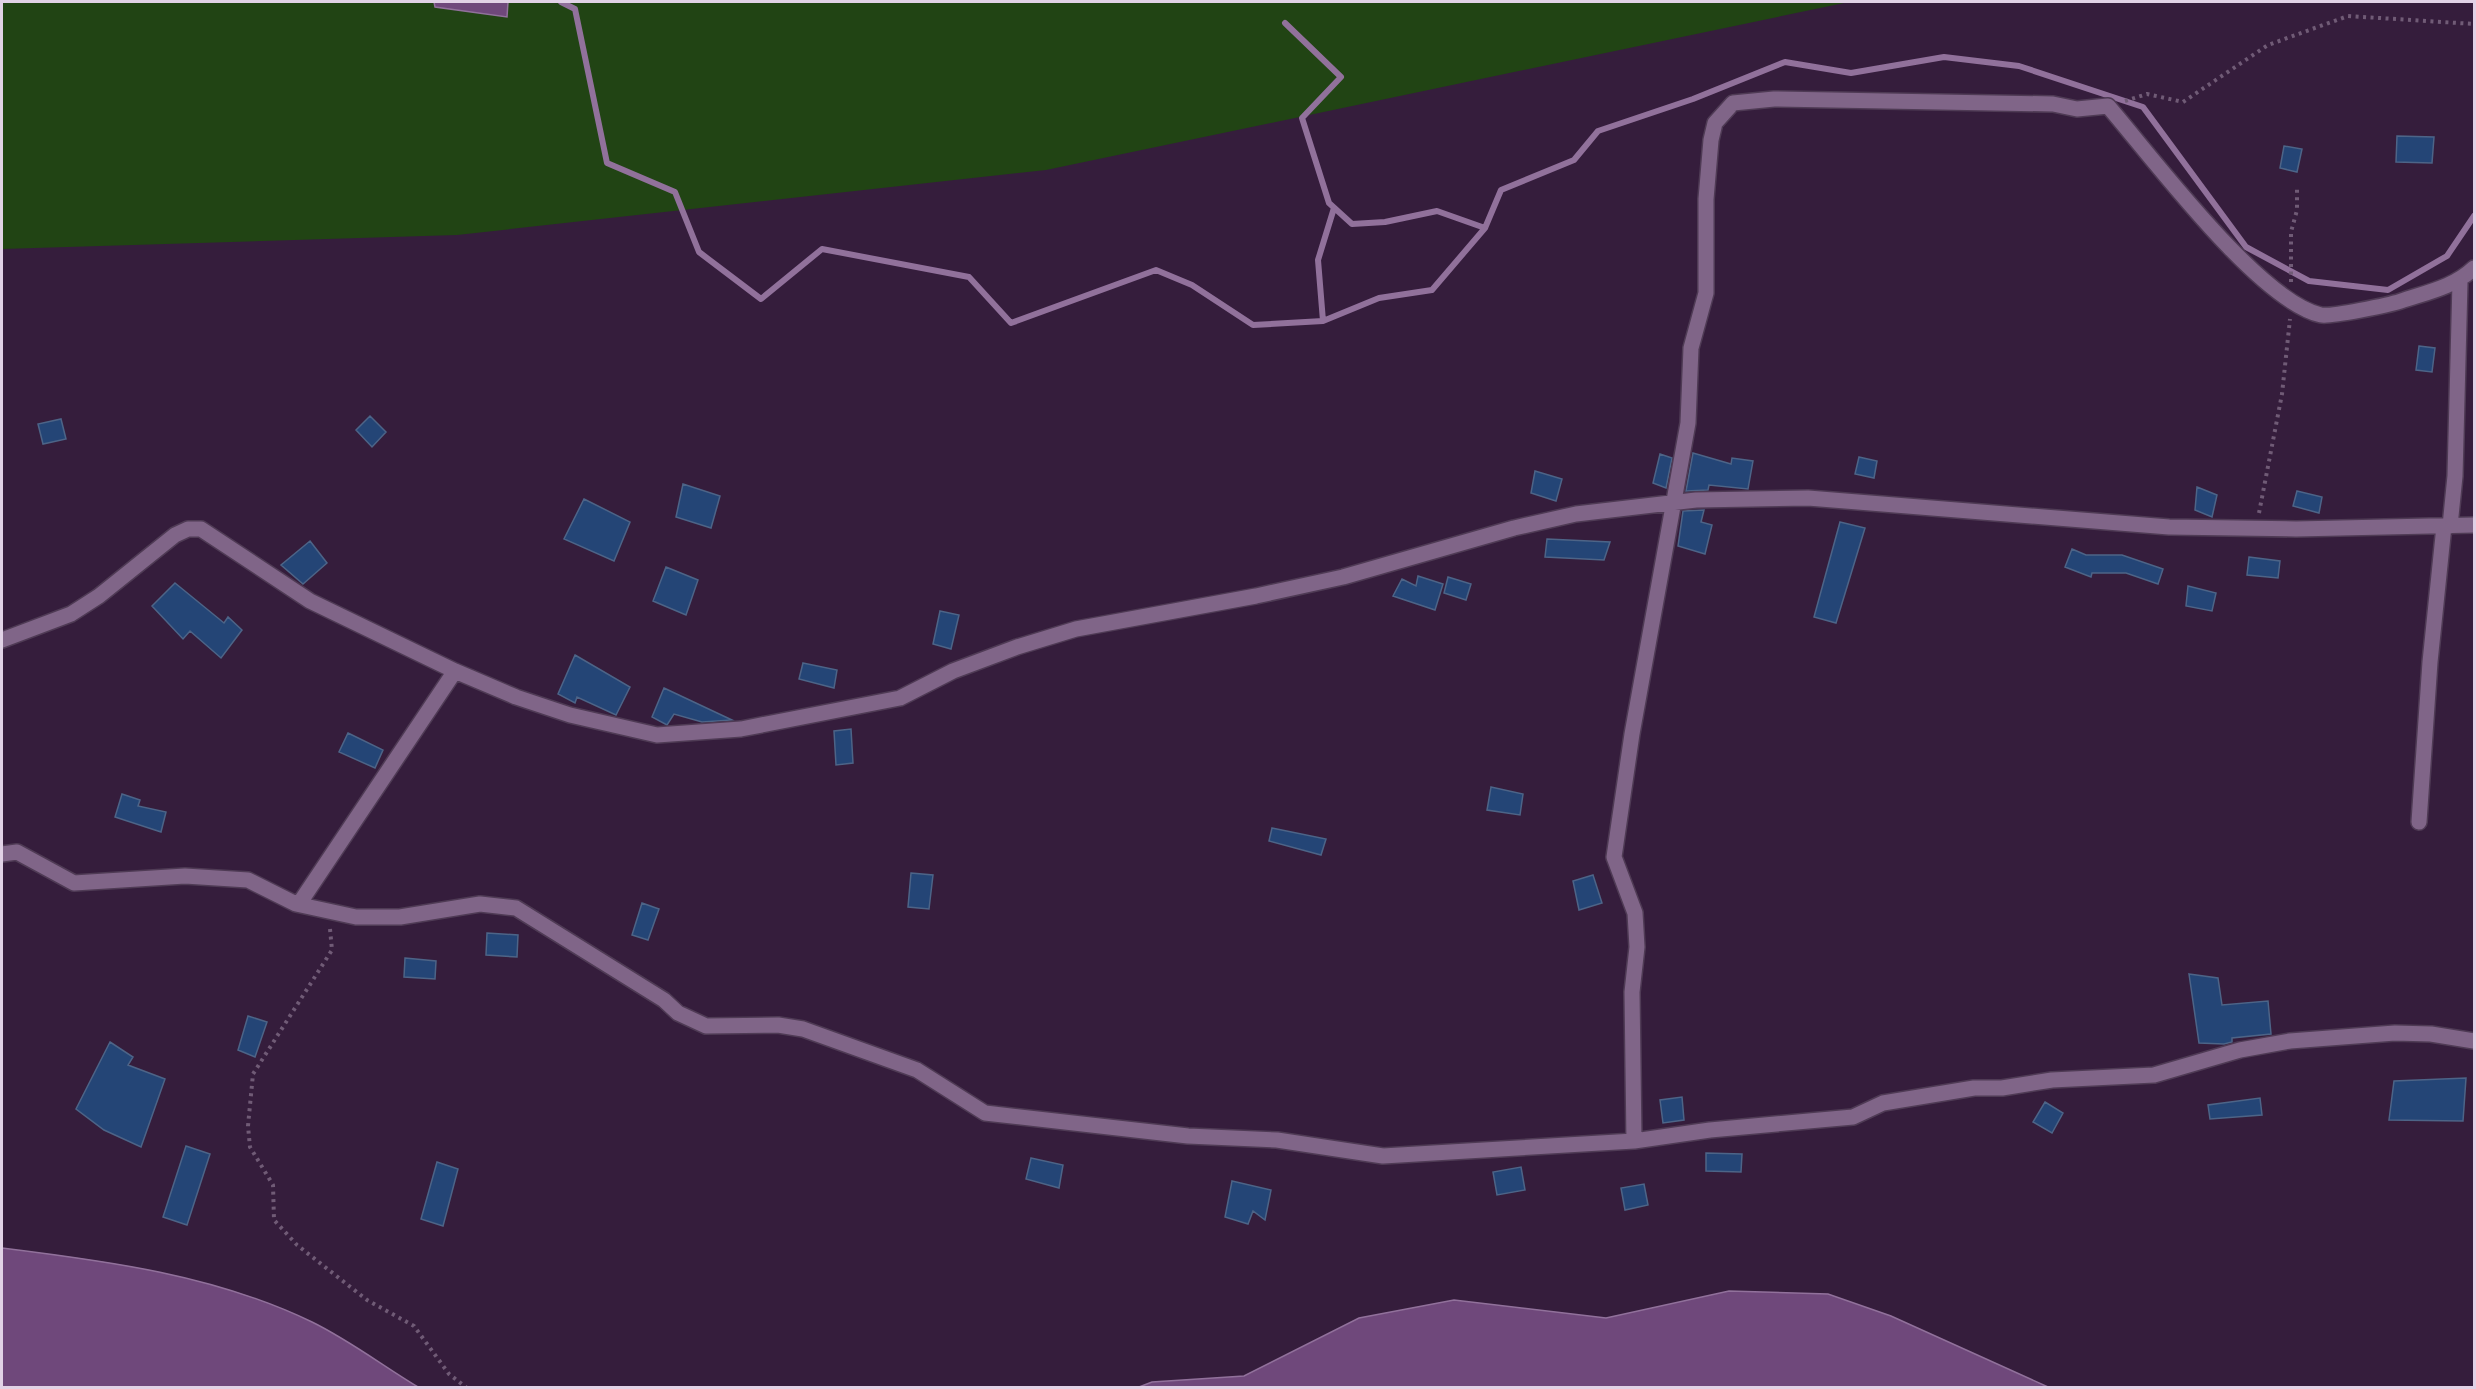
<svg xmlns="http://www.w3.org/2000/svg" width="2476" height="1389" viewBox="0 0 2476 1389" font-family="Merriweather,serif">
  <rect width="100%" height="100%" fill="#351d3c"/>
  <!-- green -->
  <path fill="#214414" d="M2,2h1847l-803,168 -589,65 -455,14z"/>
  <!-- water -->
  <path fill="#6f487b" stroke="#91719b" stroke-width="1.5" d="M434,2h74l-1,15 -72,-10z
    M2,1248c105,13 213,27 310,74 37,18 71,44 106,65h-416z
    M1729,1291l99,3 63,22 157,71h-909l13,-5 92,-6 115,-58 95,-18 152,18z"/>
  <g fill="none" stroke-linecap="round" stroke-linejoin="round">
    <!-- stream -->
    <path stroke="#91719b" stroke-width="6" d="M561,2l14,7 32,154 68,29 24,60 62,47 61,-50 147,28 42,46 145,-53 36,15 61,40 70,-4 56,-23 53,-8 53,-62 16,-38 73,-30 24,-29 95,-32 92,-37 66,11 93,-16 75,9 124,41 103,140 63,34 79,9 59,-34 27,-40
      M1285,23l56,54 -39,41 27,85 23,21 33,-2 52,-11 48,17
      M1323,321l-5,-61 16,-52"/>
  </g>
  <!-- building -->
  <path fill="#244576" stroke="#4d6487" stroke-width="1.5" d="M2397,136l37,1 -2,26 -36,-1z
    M2284,146l18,3 -5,23 -17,-4z
    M2419,346l16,2 -3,24 -16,-2z
    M370,416l16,16 -14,15 -16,-17z
    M61,419l5,20 -23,5 -5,-20z
    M1693,453l38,11 1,-6 21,3 -5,28 -39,-4 -1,5 -22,1z
    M1660,454l12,4 -6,30 -13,-5z
    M1859,457l18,4 -3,17 -19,-4z
    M1535,471l27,8 -6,22 -25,-8z
    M683,484l37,12 -9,32 -35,-11z
    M2197,487l20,8 -5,22 -17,-7z
    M2297,491l25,6 -3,16 -26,-7z
    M584,499l46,23 -16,39 -50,-22z
    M1704,510l-3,12 11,3 -7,29 -27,-8 5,-35z
    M1840,522l25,6 -29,95 -22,-6z
    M1547,539l63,3 -6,18 -59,-3z
    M310,541l17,22 -24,21 -22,-19z
    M2072,549l14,6h36l41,14 -5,15 -32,-11h-34l-1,4 -26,-10z
    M2249,557l31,4 -2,17 -31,-3z
    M666,567l32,13 -12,35 -33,-14z
    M1418,576l25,8 -8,26 -42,-14 9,-17 14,7z
    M1448,577l23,7 -5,16 -22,-7z
    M175,583l49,40 4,-6 14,13 -21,28 -31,-27 -7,8 -31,-33z
    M2188,586l28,7 -4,18 -26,-5z
    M940,611l19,4 -8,34 -18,-5z
    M575,655l55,32 -14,28 -39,-18 -2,6 -17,-9z
    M803,663l34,7 -3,18 -35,-9z
    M664,688l68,32 -30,2 -28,-8 -7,11 -15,-8z
    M851,729l2,34 -17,2 -2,-34z
    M348,733l35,17 -8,18 -36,-16z
    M1491,787l32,7 -3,21 -33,-5z
    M122,794l18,6 -2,6 28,6 -5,20 -46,-15z
    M1272,828l54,11 -5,16 -52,-14z
    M911,873l22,2 -4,34 -21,-2z
    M1593,875l9,28 -23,7 -6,-29z
    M642,903l17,6 -11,31 -16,-5z
    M487,933l31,2 -1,22 -31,-2z
    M405,958l31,3 -1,18 -31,-2z
    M2189,974l29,4 4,27 46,-4 3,33 -39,4v4l-8,2 -25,-1z
    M248,1016l19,6 -12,35 -17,-7z
    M110,1042l23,15 -5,8 37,14 -24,68 -37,-17 -28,-21z
    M2466,1078l-3,43 -74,-1 5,-39z
    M1682,1097l2,23 -21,3 -3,-23z
    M2260,1098l2,17 -52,4 -2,-14z
    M2045,1102l18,11 -11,20 -19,-11z
    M186,1146l24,8 -23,71 -24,-8z
    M1706,1153l36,1 -1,18 -35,-1z
    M1031,1158l32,7 -4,23 -33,-9z
    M437,1162l21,7 -15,57 -22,-7z
    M1521,1167l4,23 -28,5 -4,-23z
    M1232,1181l39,9 -6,30 -12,-9 -5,13 -23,-7z
    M1644,1184l4,21 -23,5 -4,-22z"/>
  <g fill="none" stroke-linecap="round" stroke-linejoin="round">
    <!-- minor casing -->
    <g stroke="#4f3b55" stroke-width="18">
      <path id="minor" d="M2450,526l5,-50 5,-194
        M2,640l69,-26 28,-18 76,-61 13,-6h13l109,72 145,70 61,26 54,18 87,20 84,-6 159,-31 53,-27 64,-24 59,-18 180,-33 87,-19 171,-49 62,-14 120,-14 112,-2 361,29 127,2 178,-4
        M2419,822l11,-160 14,-136
        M2,854l15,-2 57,31 111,-7 63,4 48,24 60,13h44l80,-13 36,4 148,92 14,13 28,13 72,-1 25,4 114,41 68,43 203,23 89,4 106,16 251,-15 76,-11 143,-13 30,-14 91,-15h28l50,-8 102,-5 86,-25 50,-9 105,-8 36,1 43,7
        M299,904l156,-233
        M1634,1141l-2,-149 5,-45 -2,-34 -21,-56 18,-123 56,-311 3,-75 15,-55v-94l5,-59 4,-17 18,-20 41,-4 279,5 24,5 31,-3c44,51 151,195 213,209 10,2 68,-10 80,-14 27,-9 53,-14 73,-33"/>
    </g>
    <!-- path -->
    <path stroke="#705b76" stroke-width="4" stroke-dasharray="3 4.5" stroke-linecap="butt" d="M2125,101l22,-7 36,8 85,-57 80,-29 126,8
      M2291,282v-50l6,-22v-23
      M2259,513l23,-119 8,-75
      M330,929l2,21 -79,124 -5,52 2,21 23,38 1,35 23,25 70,55 47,26 35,48 18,14"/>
    <!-- minor -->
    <use href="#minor" stroke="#806588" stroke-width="15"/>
  </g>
  <!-- border -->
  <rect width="2476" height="1389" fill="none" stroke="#e1d2e6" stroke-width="6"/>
</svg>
